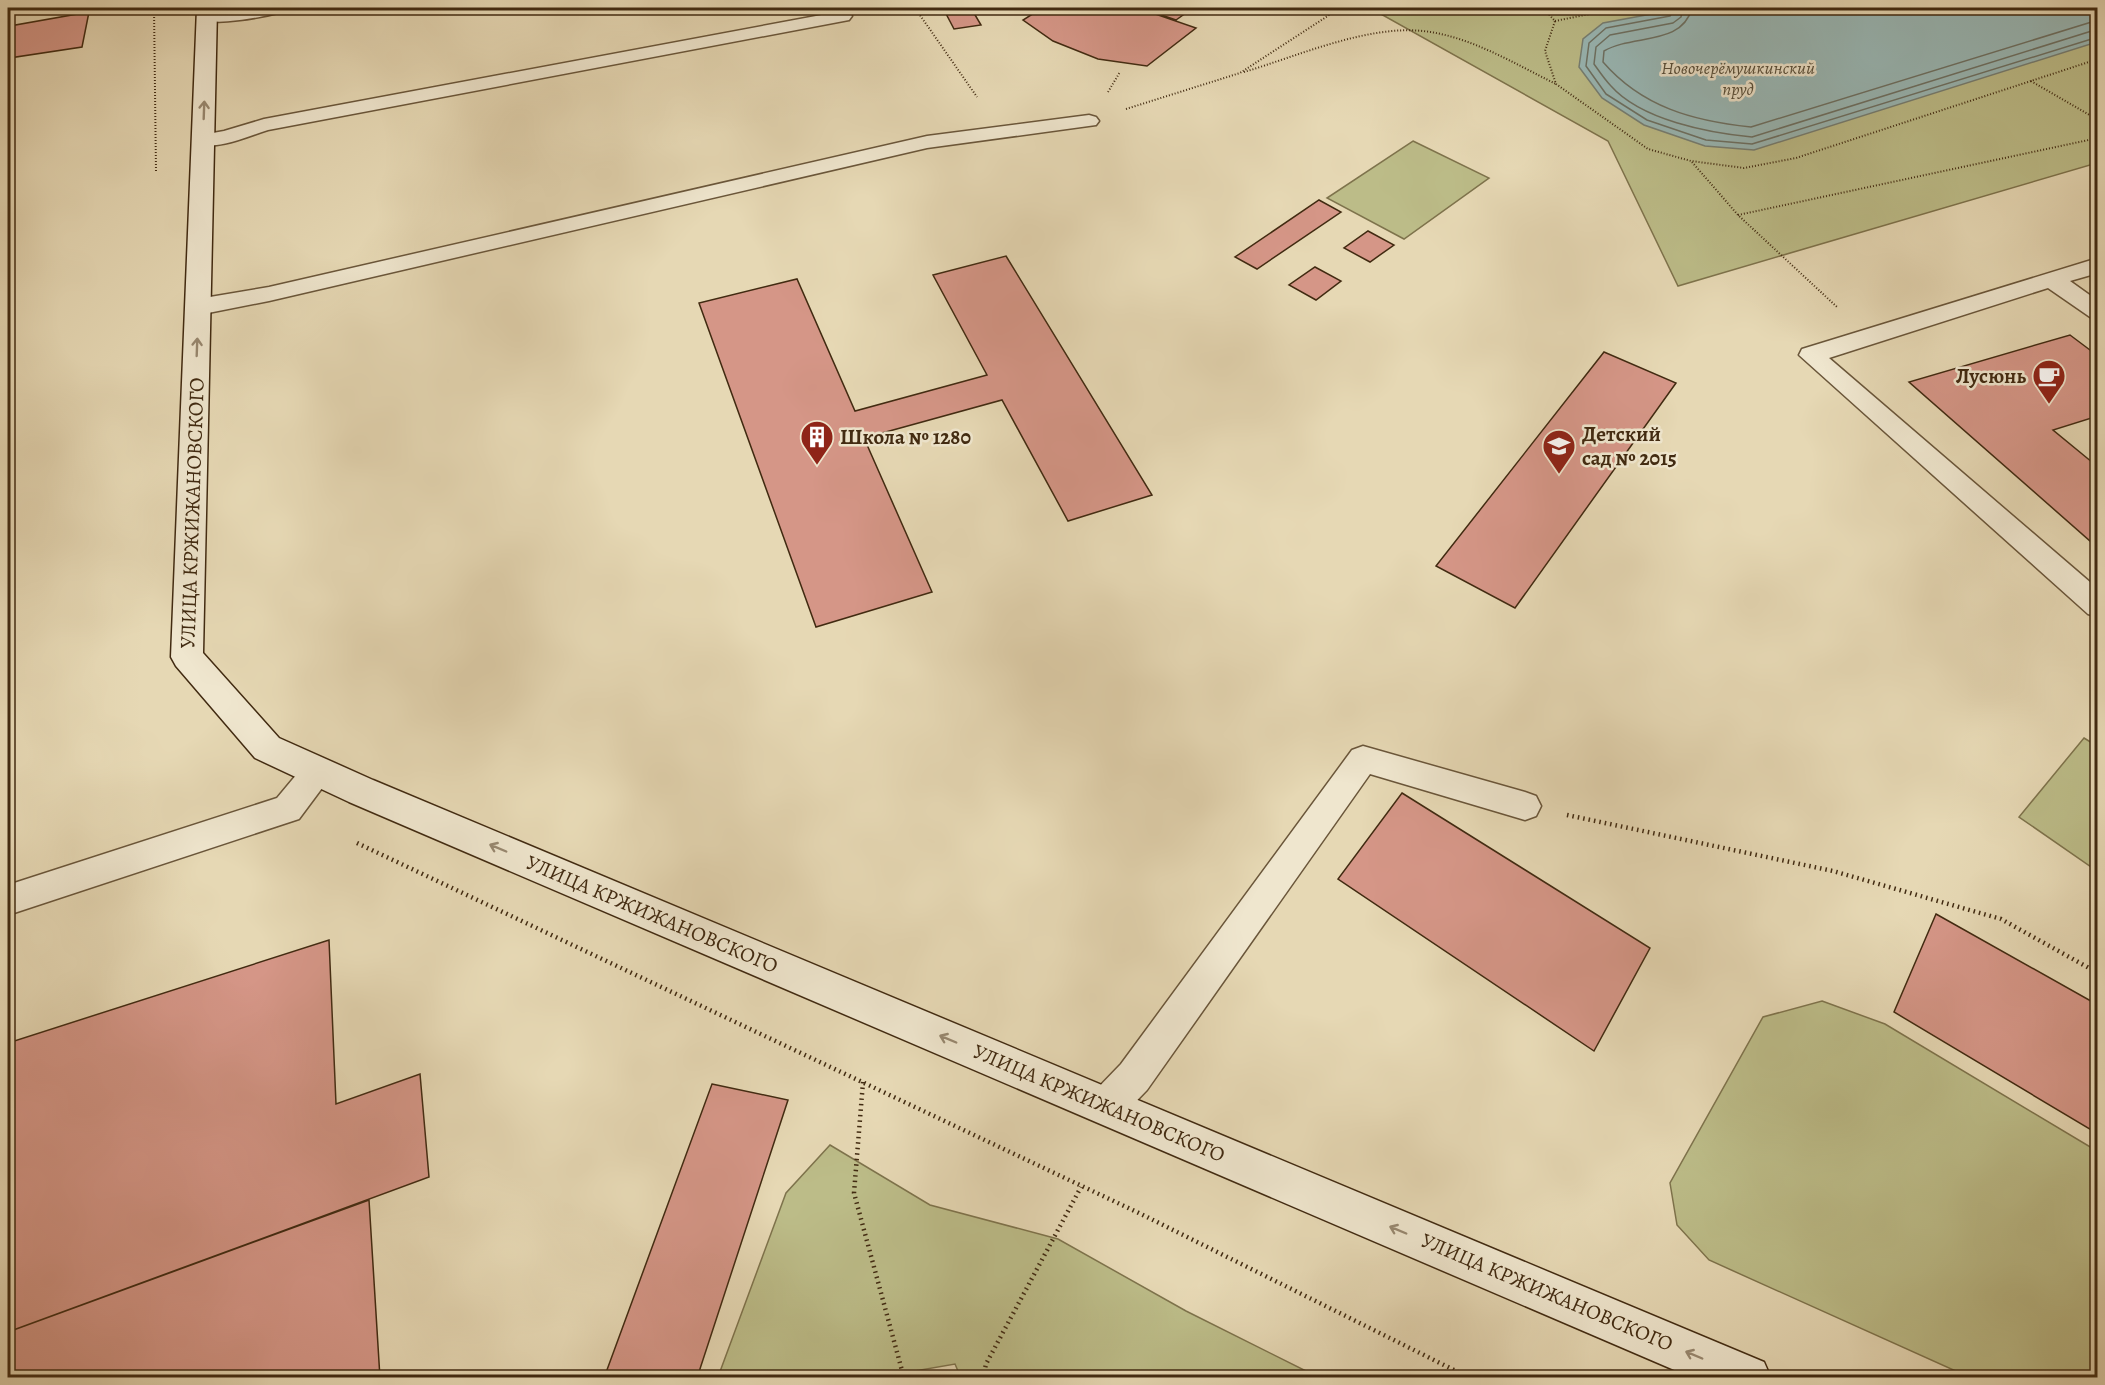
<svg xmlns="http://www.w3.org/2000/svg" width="2105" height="1385" viewBox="0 0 2105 1385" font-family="Alegreya,serif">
  <rect width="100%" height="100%" fill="#e6d8b4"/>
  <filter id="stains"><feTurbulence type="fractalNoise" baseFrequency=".00333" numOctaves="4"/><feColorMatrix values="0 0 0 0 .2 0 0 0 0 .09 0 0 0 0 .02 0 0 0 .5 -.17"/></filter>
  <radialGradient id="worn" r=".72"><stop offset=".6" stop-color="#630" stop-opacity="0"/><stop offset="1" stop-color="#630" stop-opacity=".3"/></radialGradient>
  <!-- green -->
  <path fill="#bcbc88" stroke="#7e734c" stroke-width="1.5" d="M1370,8h727v155l-419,123 -70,-145z
    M1413,141l76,37 -85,61 -77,-41z
    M2084,738l13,8v125l-78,-54z
    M1822,1001l63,23 212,127v226h-128l-260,-117 -32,-35 -7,-42 93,-166z
    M830,1145l100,60 128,34 128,72 132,66 -357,1 -6,-14 -75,13h-162l68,-184z"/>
  <!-- water -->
  <path fill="#99b8b6" stroke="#767f74" stroke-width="1.5" d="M1684,8h413v34l-343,108 -49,-4 -61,-21 -42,-27 -23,-31 4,-28 20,-16z"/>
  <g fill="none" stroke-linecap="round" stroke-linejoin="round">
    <!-- shore -->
    <path stroke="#6d7164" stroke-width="1.5" d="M1675,8l-5,8 -64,12 -17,15 -3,23 20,28 41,26 59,20 46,4 346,-107
      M1683,8l-2,9 -8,6 -63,12 -14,12 -2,17c5,7 11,16 17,22 30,34 98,47 141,51l346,-108
      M1692,8c-10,38 -59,26 -88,43l-1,11c39,45 90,59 148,65l347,-107"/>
  </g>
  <!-- building -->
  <path fill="#d59687" stroke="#412a11" stroke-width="1.5" d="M943,8h28l10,17 -27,4z
    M1042,8h96l58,20 -49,38 -49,-7 -45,-18 -30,-21z
    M1141,8h52l-17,12z
    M89,12l-7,35 -73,11 1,-32z
    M1319,200l22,12 -84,57 -22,-12z
    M1368,231l26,14 -24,17 -26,-14z
    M1006,256l146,239 -84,26 -66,-121 -138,38 68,154 -116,35 -117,-324 98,-24 58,132 132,-36 -54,-100z
    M1315,267l26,14 -25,19 -27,-15z
    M2070,335l28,21v60l-45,14 45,37v81l-189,-166z
    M1604,352l72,31 -161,225 -79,-42z
    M1402,793l248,155 -56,103 -256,-172z
    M1936,914l162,91v129l-204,-122z
    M329,940l7,164 84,-30 9,103 -421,155v-289z
    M712,1084l76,16 -91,278h-93z
    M369,1200l11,178h-372v-46z"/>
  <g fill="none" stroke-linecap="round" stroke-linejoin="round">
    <!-- lane casing -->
    <g stroke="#6a563a" stroke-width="3">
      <path id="lane" d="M248,8h37l-3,4c-15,4 -75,17 -84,4l9,-5z
        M843,11l6,1 3,4 -3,4 -581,110c-22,7 -49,20 -72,14l-3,-4 3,-4 28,-5 40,-12z
        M1089,115l7,2 3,4 -3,4 -169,23 -658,153 -71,14 -8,-3 -4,-5 4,-5 8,-3 71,-12 658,-151z
        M2098,258v15l-28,8 28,20v18l-8,-2 -42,-29 -219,70 269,231v28l-10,-3 -289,-259 3,-6z
        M1363,746l162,46 11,4 5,10 -5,10 -11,4 -155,-46 -223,316 -28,29 -13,6 -13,-6 -6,-13 6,-13 28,-29 231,-314z
        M318,758l11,4 5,10 -35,47 -291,96v-30l269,-87 30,-36z"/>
    </g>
    <!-- secondary casing -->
    <g stroke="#412a11" stroke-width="3">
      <path id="secondary" d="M197,8h20l-14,645 76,85 94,42 1391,582 7,16h-78l-1344,-576 -94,-44 -79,-92 -5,-9z"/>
    </g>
    <!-- path-far1 -->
    <path stroke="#412a11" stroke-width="2" stroke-dasharray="1 2" stroke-linecap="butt" d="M154,8l2,164
      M915,8l62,89
      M1543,8l12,13 -10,30 11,33 92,65 43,12 53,7 52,-10 302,-99
      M1555,21l64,-13
      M1244,72c54,-16 123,-47 179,-41 47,5 92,33 133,53
      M2031,81l67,39
      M1108,92l12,-20
      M1126,109l114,-36 100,-65
      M1692,162l46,53 99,92
      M1738,215l360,-77"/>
    <!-- path -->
    <path stroke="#412a11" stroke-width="4.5" stroke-dasharray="1.5 4" stroke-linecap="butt" d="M1567,815l266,56 168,48 97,54
      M357,843l784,371 329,164
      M863,1082l-9,111 50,185
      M983,1378l3,-14 95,-177"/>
    <!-- lane -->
    <use href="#lane" fill="#efe6ce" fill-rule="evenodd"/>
    <!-- secondary -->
    <use href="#secondary" fill="#efe6ce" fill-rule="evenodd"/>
  </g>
  <!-- one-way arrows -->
  <defs><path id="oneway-shaft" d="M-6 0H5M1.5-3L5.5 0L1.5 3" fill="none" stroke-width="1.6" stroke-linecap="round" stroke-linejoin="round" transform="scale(1.5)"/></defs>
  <g stroke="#988870">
    <use href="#oneway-shaft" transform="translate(204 110) rotate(-88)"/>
    <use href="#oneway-shaft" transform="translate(197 347) rotate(-88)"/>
    <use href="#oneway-shaft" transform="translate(498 848) rotate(-157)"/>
    <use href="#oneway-shaft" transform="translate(948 1039) rotate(-157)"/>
    <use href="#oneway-shaft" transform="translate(1398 1230) rotate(-157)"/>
    <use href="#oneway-shaft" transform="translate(1694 1355) rotate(-157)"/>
  </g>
  <!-- icons -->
  <defs>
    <g id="cafe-pin" transform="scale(1.725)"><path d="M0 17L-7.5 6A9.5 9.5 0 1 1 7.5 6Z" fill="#8f2418" stroke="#efe6ce"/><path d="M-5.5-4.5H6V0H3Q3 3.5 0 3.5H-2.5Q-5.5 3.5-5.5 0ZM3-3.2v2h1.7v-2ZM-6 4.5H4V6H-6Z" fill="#fff"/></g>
    <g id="building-pin" transform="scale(1.725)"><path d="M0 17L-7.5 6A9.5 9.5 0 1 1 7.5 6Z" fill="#8f2418" stroke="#efe6ce"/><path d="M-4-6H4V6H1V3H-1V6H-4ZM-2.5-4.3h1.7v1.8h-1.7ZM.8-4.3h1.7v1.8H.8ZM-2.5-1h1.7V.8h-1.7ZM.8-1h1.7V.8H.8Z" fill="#fff"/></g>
    <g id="school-pin" transform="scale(1.725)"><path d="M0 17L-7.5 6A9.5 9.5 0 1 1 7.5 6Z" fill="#8f2418" stroke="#efe6ce"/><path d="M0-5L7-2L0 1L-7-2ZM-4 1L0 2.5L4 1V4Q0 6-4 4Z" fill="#fff"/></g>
  </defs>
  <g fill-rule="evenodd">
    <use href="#cafe-pin" x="2049" y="376"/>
    <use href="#building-pin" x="817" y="437"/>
    <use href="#school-pin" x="1559" y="446"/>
  </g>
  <g text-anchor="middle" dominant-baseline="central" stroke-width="5" stroke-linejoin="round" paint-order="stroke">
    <!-- far-water labels -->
    <g font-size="18" font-style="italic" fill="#574e3a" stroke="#efe6ce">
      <text x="1738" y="68">Новочерёмушкинский<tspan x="1738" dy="21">пруд</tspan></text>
    </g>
    <!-- poi labels -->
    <g font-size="21" font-weight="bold" fill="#412a11" stroke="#efe6ce" text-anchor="start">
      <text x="2026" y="376" text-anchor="end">Лусюнь</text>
      <text x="1582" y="434">Детский<tspan x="1582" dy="24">сад № 2015</tspan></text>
      <text x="840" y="437">Школа № 1280</text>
    </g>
    <!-- street labels -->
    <g font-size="21" fill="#412a11" stroke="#efe6ce">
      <text transform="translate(192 513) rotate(-88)">УЛИЦА КРЖИЖАНОВСКОГО</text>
      <text transform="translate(652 914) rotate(23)">УЛИЦА КРЖИЖАНОВСКОГО</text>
      <text transform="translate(1099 1103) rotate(23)">УЛИЦА КРЖИЖАНОВСКОГО</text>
      <text transform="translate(1547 1292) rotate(23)">УЛИЦА КРЖИЖАНОВСКОГО</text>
    </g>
  </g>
  <!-- margin -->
  <rect width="2105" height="1385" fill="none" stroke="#e6d8b4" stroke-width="30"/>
  <rect x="9" y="9" width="2087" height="1367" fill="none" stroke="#412a11" stroke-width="3"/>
  <rect x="15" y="15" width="2075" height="1355" fill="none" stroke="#412a11" stroke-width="1.5"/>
  <rect width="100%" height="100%" filter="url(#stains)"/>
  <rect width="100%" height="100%" fill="url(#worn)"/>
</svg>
